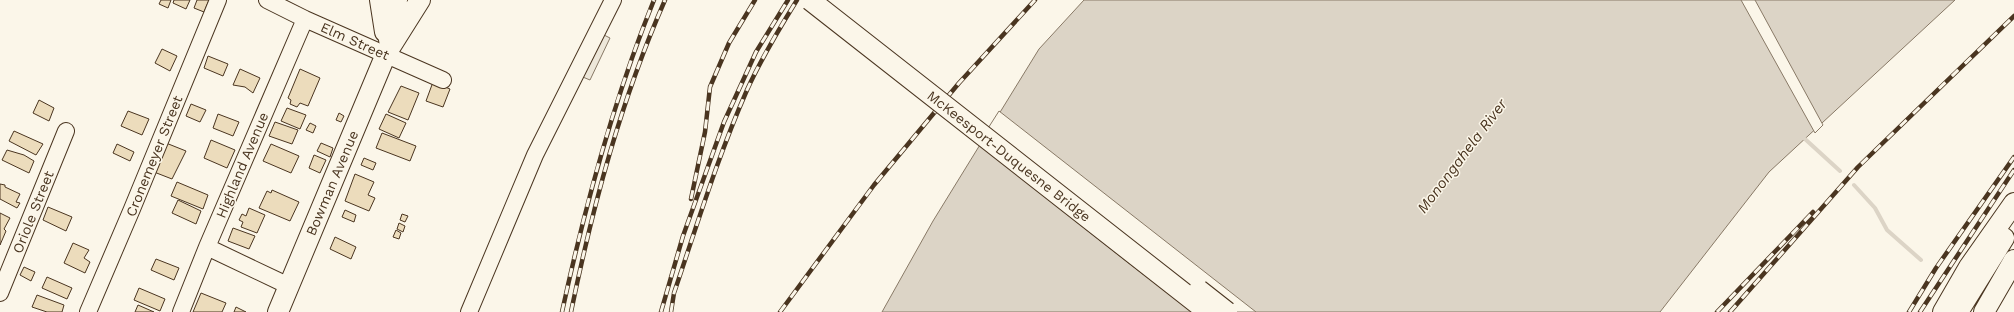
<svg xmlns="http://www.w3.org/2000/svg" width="2014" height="312" viewBox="0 0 2014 312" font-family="'Work Sans',sans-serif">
  <rect width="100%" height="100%" fill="#fbf6e9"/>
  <!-- parking -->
  <path fill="#ede7d9" stroke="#887966" d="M600,33l10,5 -20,42 -12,-5z"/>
  <!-- water -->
  <path fill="#dcd4c6" stroke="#887966" d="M1084,0h871l-186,172 -109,140h-778l51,-91 106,-172z"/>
  <!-- pier -->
  <path fill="#fbf6e9" stroke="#887966" d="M1741,0h14l68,125 -8,8z
    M999,111l257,201h-64l-66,-51 -148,-117z"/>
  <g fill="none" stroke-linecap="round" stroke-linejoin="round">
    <!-- stream -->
    <path stroke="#dcd4c6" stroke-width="4" d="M1805,139l35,32
      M1854,185l21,23 12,22 34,30"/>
  </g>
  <!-- building -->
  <path fill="#ecdcbc" stroke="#4a3520" d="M161,0h10l-3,8 -9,-4z
    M174,0h16l-4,9 -13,-6z
    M197,0h12l-5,12 -10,-4z
    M162,49l15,7 -7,15 -15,-8z
    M208,56l20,8 -5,12 -19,-8z
    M240,69l20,9 -7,15 -8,-6 -12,-2z
    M300,69l20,9 -12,28 -8,-3 -3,4 -7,-3 1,-4 -3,-2z
    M433,82l17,7 -7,18 -17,-6z
    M401,86l18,7 -11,27 -20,-8z
    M39,100l15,8 -5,13 -16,-8z
    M191,104l15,6 -6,12 -14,-6z
    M287,108l19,7 -6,14 -19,-8z
    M128,111l21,8 -7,16 -21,-9z
    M339,113l5,3 -3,6 -5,-2z
    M218,114l21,8 -6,14 -20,-8z
    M386,114l20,9 -7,15 -20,-9z
    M275,122l23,8 -6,14 -23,-8z
    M310,123l6,3 -3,7 -7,-3z
    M14,131l29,13 -7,11 -27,-14z
    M382,133l34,13 -6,15 -34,-13z
    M211,140l24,10 -8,18 -23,-10z
    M166,143l20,8 -14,28 -18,-7z
    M321,143l12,5 -3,9 -13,-6z
    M117,144l17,8 -4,9 -17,-8z
    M271,144l28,12 -8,17 -28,-12z
    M7,150l17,5 10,6 -5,12 -27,-13z
    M314,155l12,5 -6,13 -11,-5z
    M364,158l12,5 -3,7 -12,-5z
    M355,174l19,8 -6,13 7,3 -6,13 -24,-10z
    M177,182l31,13 -5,14 -32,-13z
    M0,184l5,1v2l15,7 -4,8 4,1 -3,5 -17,-9z
    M272,190l27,12 -9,19 -31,-13 8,-17 4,2z
    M178,200l23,11 -5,13 -24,-11z
    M48,207l24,10 -6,14 -23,-11z
    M249,208l16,7 -8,18 -16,-6 2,-5 -4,-2 3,-6 4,2z
    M345,210l11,5 -2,7 -12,-5z
    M0,213l10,5 -6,11 2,2 -6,14z
    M402,214l6,2 -3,6 -5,-2z
    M399,223l6,3 -2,6 -6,-3z
    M233,228l22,8 -6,13 -21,-8z
    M396,230l5,3 -2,6 -6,-2z
    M335,237l21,10 -5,12 -21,-10z
    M73,243l16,7 -5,8 6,4 -5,11 -21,-10z
    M156,259l23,9 -5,12 -23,-10z
    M24,267l11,5 -4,9 -11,-6z
    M47,277l25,11 -5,11 -25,-11z
    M139,288l26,11 -5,12 -26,-11z
    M201,293l25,10 -4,9h-29z
    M37,295l27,10 -2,7h-15l-15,-5z
    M138,305l16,7h-19z
    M236,307l10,5h-12z"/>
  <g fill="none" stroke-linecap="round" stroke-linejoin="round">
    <!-- minor casing -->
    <g stroke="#4a3520" stroke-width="18">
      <path id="minor" d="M267,0l38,19 138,61
        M207,247l82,39
        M0,293l66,-162
        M88,312l44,-103 86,-209
        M181,312l26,-65 98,-228
        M469,312l66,-157 78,-155"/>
    </g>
    <!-- major casing -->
    <g stroke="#4a3520" stroke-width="22">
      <path id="major" d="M380,0l5,32
        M389,40l8,-40
        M278,312l108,-258 34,-54
        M1943,312l26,-45 45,-64
        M1958,312l46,-74
        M1984,312l30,-52"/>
    </g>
    <!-- minor -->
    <use href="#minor" stroke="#fbf6e9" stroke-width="16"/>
    <!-- major -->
    <use href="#major" stroke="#fbf6e9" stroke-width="20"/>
    <!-- rail casing -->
    <g stroke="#4a3520" stroke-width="4.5">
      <path id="rail" d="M691,199l14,-67 5,-45 19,-44 26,-43
        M562,312c23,-106 51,-211 92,-312
        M571,312c22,-107 50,-212 94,-312
        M661,312l22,-76 41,-114 32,-70 32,-52
        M671,312l3,-19c23,-68 44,-137 73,-203 14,-31 32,-61 50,-90
        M780,312l94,-127 85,-102 76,-83
        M1717,312l96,-100
        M1730,312l128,-145 156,-151
        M1909,312l27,-44 78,-111
        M1920,312l94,-142"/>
    </g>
    <!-- rail -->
    <use href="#rail" stroke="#fbf6e9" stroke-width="3" stroke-dasharray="9" stroke-linecap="butt"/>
    <!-- major-bridge casing -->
    <g stroke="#4a3520" stroke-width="22" stroke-linecap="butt">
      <path id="major-bridge" d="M810,0l398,312
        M1199,290l28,22"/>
    </g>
    <!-- major-bridge -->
    <use href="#major-bridge" stroke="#fbf6e9" stroke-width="20"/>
  </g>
  <g text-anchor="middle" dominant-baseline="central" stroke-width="3" stroke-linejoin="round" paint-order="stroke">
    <!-- street labels -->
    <g font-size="14" fill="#4a3520" stroke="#fbf6e9">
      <text transform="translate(355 41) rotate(24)">Elm Street</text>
      <text transform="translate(154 156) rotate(-68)">Cronemeyer Street</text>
      <text transform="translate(1009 156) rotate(38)">McKeesport-Duquesne Bridge</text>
      <text transform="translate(242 165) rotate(-67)">Highland Avenue</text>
      <text transform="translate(332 183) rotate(-67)">Bowman Avenue</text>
      <text transform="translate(33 212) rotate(-68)">Oriole Street</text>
    </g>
    <!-- water labels -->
    <g font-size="15" font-style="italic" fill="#4a3520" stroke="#fbf6e9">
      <text transform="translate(1462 156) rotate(-53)">Monongahela River</text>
    </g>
  </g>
</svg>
